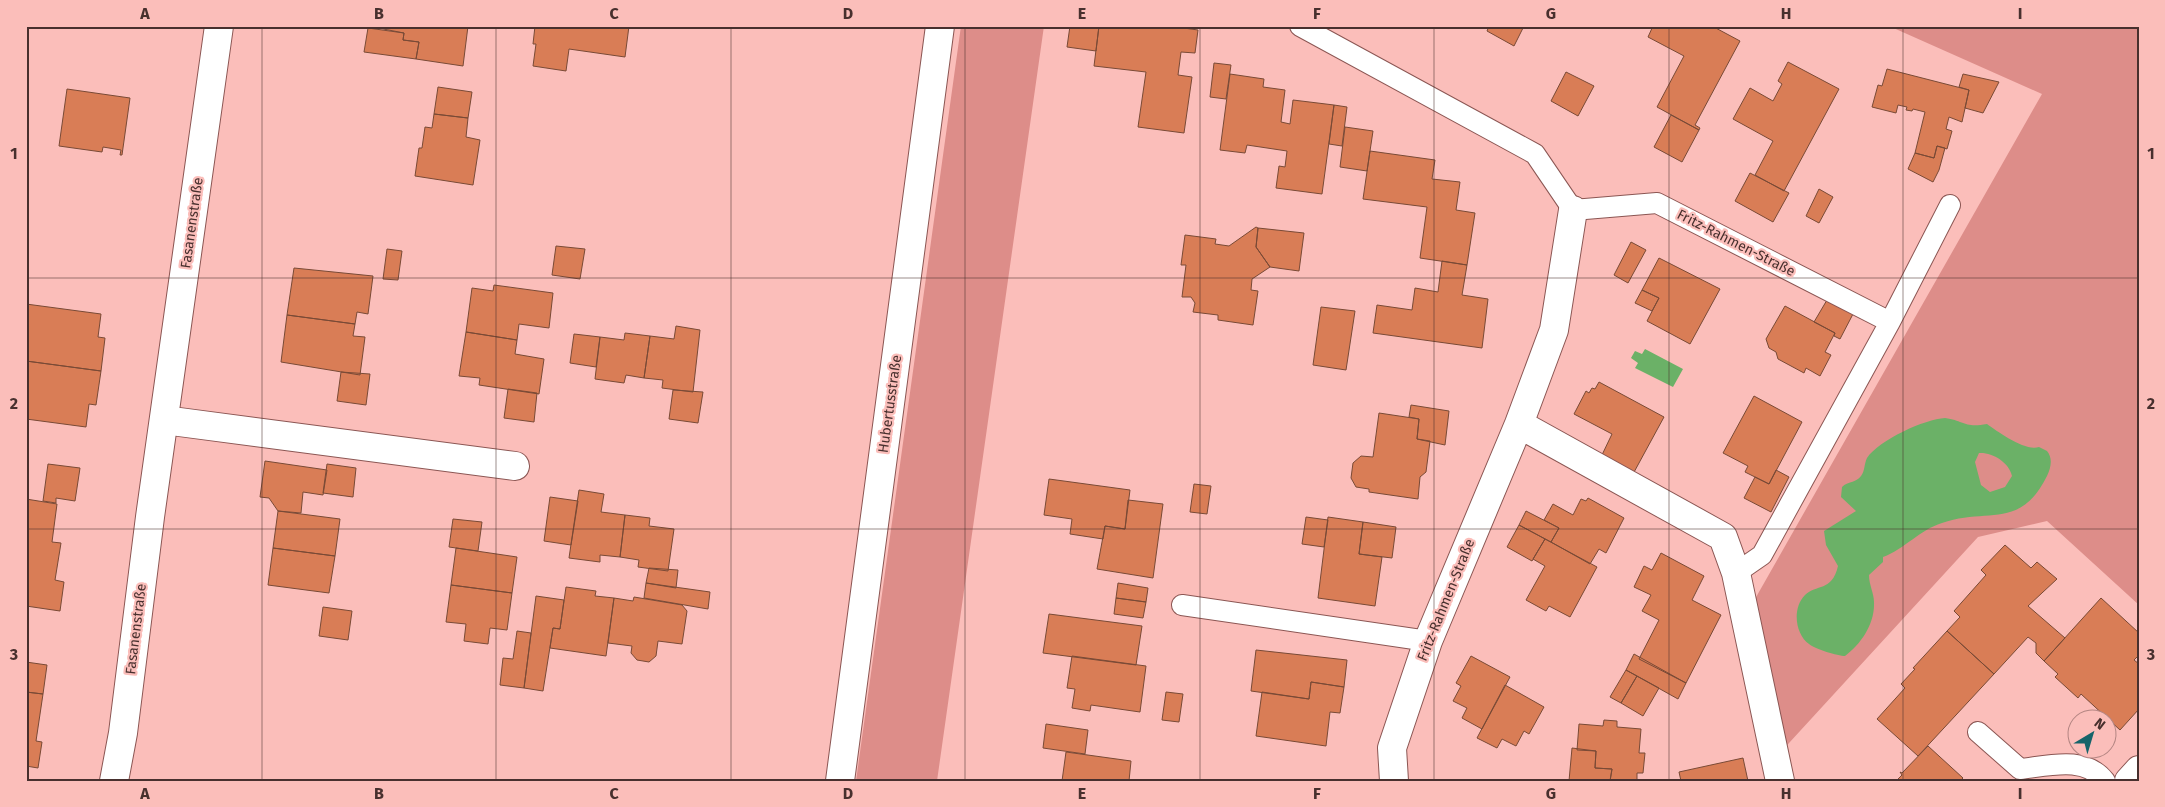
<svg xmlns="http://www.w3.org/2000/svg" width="2165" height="807" viewBox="0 0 2165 807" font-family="'Fira Sans',sans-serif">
  <rect width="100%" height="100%" fill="#fbbeba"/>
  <!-- green -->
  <path fill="#dd8d89" d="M961,26h83l-107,755h-81z
    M1889,26h250v579l-92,-84 -69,16 -201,219 -30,-143 295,-519z"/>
  <!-- water -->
  <path fill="#6bb167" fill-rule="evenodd" d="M1645,349l38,20 -10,18 -38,-19 3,-5 -7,-5 4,-7 7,3z
    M1945,418c20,3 19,10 42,6 11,8 39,28 52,23l8,4c6,7 4,17 0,25 -27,55 -60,31 -105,47 -23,7 -37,26 -59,34v5l-14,13c0,10 5,18 5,27 1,22 -13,42 -29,54 -7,0 -30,-7 -36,-12 -14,-10 -17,-36 -4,-49 11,-11 27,-3 33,-29l-12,-21 -2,-14 32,-20 -15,-14 1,-10c6,-6 14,-4 19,-11 4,-5 3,-12 6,-18 12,-18 58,-39 78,-40zM1979,453c13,-1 30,9 33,23l-7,11 -15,5 -9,-7 -6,-23z"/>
  <!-- building -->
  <path fill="#d97d56" stroke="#794a36" d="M368,26h100l-5,40 -47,-7 3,-17 -16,-2 1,-7z
    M535,26h94l-4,31 -56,-8 -3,22 -33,-5 3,-22h-3z
    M1070,26h29l-3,25 -29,-4z
    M1099,26h70l29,4 -3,23 -14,-1 -3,23 14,2 -8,56 -46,-6 8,-55 -52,-6z
    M1489,26h35l-10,20 -27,-15z
    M1653,26h59l28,15 -45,84 5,3 -1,2 -42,-23 27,-51 -36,-19z
    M368,28l36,5 -1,7 16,2 -3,17 -52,-7z
    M1788,62l51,27 -55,102 -29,-16 18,-34 -40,-22 17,-31 23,13 9,-17 -4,-3z
    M1214,63l17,2 -5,34 -16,-2z
    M1887,69l82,21 -7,32 -13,-5 -3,12 6,2 -5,18 -10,-3 -3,12 -19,-5 10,-41 -12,-3 -1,2 -6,-1 1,-3 -9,-2 -2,8 -24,-6 6,-22 4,1z
    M1566,72l28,14 -16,30 -27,-15z
    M1230,74l34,5 -1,8 22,3 -4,32 9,2 3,-24 41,5 -12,89 -46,-6 3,-22 6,1 2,-16 -40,-6 -2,8 -25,-3z
    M1963,74l36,8 -16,31 -18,-5 4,-18 -10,-3z
    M438,87l34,5 -4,26 -34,-4z
    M67,89l63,9 -8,57h-2l1,-5 -18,-3 -1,5 -43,-6z
    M1334,105l13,2 -5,39 -13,-2z
    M434,114l34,4 -2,19 14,3 -7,45 -58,-9 4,-28h3l3,-21 7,1z
    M1671,115l28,15 -17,32 -28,-15z
    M1345,127l28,4 -6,40 -27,-4z
    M1937,146l8,2 -6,22 -6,12 -25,-13 7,-16 19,5z
    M1370,151l65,9 -3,19 28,3 -4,28 19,3 -8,52 -47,-7 7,-51 -64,-8z
    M1750,173l39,20 -16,29 -38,-21z
    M1819,189l14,8 -14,26 -13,-7z
    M1256,227l2,1 -2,19 14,20 -18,12 -1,11 7,1 -5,34 -35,-5v-5l-25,-3 2,-9 -4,-6h-9l4,-32h-5l4,-30 31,4 -1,5 14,2z
    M1258,228l46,5 -5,38 -29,-4 -14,-20z
    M1631,242l15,8 -18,33 -14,-8z
    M556,246l29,3 -5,30 -28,-4z
    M387,249l15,2 -4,29 -15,-1z
    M1659,258l61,31 -30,55 -43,-23 12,-23 -17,-8z
    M1442,261l25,4 -5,30 26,4 -6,49 -109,-15 4,-28 35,5 3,-22 23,4z
    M294,268l79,8 -5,38 -11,-2 -2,12 -68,-9z
    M494,285l59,8 -4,35 -30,-4 -2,16 -51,-8 6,-44 21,3z
    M1642,290l17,8 -7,13 -17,-8z
    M1827,300l26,14 -13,25 -6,-3 1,-3 -21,-11z
    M26,304l75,10 -3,23 7,1 -4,33 -75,-10z
    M1785,306l50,27 -10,19 6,3 -11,21 -14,-8 -2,5 -26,-14 -2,-7 -7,-4 -3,-9z
    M1321,307l34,4 -9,59 -33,-5z
    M287,315l68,9 -2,12 12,1 -5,38 -79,-13z
    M676,326l24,4 -7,62 -31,-4 1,-8 -19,-2 6,-42 24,3z
    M466,332l51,8 -2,14 29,5 -5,35 -60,-9 1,-7 -21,-2z
    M625,333l25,3 -6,42 -18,-3 -2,8 -29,-4 5,-42 24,3z
    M574,334l26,3 -4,30 -26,-4z
    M26,361l75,10 -5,34 -7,-1 -3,23 -60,-8z
    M341,372l29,2 -4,31 -29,-4z
    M1599,382l65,35 -31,57 -32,-17 11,-23 -38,-20 12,-23 3,2 3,-5 3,1z
    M508,389l29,4 -3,29 -30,-4z
    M673,390l30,2 -5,31 -29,-4z
    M1754,396l48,26 -33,62 -24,-12 3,-6 -25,-13z
    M1411,405l38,6 -4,34 -28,-6 2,-20 -10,-2z
    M1379,413l40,6 -2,20 13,2 -4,31 -6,5 -2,22 -49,-7v-3l-13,-2 -5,-9 2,-15 8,-7 12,1z
    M265,461l62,9 -4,25 -20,-3 -2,21 -23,-2 -9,-13 -9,-1z
    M48,464l32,4 -5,33 -19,-3v5l-13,-2z
    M327,464l29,4 -3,29 -30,-4z
    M1776,470l13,7 -18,35 -27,-14 11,-21 14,7z
    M1049,479l81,11 -5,39 -20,-3 -2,13 -33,-5 2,-15 -28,-4z
    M1194,484l17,2 -4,28 -17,-2z
    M579,490l25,4 -3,18 24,3 -5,42 -20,-2v7l-31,-4z
    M550,497l28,4 -7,44 -27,-4z
    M1588,498l36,20 -18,35 -7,-4 -9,15 -39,-22 8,-14 -15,-8 9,-16 20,11 8,-16 5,2z
    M26,499l31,5 -5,38 9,1 -6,37 9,2 -4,29 -34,-5z
    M1128,500l35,4 -10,74 -56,-9 8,-43 20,3z
    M278,511l62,8 -5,37 -62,-8z
    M1526,511l33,17 -8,14 -32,-17z
    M625,515l25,3 -1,8 25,3 -6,42 -30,-4 1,-7 -19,-3z
    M1306,517l22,3 -4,27 -22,-3z
    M1328,517l35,5 -4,32 23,3 -7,49 -57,-8z
    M453,519l29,3 -4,29 -29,-4z
    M1363,522l33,5 -4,31 -33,-4z
    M1519,525l26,14 -13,22 -25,-14z
    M1545,539l52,28 -27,50 -21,-11 -3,5 -20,-11 19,-34 -12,-7z
    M2005,545l26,23 6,-6 20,17 -29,27 37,32 -21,23 -8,-8v-10l-8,-6 -34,37 -47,-43 13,-14 -6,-6 32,-36 -5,-5z
    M273,548l62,8 -6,37 -61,-8z
    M456,548l61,9 -5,36 -61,-8z
    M1661,553l43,23 -12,24 29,15 -35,68 -47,-24 20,-39 -17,-9 9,-16 -17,-8 10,-21 8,4z
    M649,568l29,2 -2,18 -30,-5z
    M646,583l64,9 -2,17 -64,-11z
    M1118,583l30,5 -2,14 -30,-4z
    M451,585l61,8 -5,37 -17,-2 -2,16 -24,-3 2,-17 -20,-2z
    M566,587l30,4 -1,5 19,2 -8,58 -56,-8 3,-20 7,1z
    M536,596l28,4 -4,29 -7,-1 -10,63 -19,-3z
    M634,597l48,8 5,6 -5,33 -24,-3 -2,15 -7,6 -12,-2 -6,-7 1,-7 -24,-3 6,-45 19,3z
    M1116,598l30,4 -3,16 -29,-4z
    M2101,598l38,35v22l-5,5 5,4v45l-19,21 -39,-36 -3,4 -23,-21 3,-3 -14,-13z
    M323,607l29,4 -4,29 -29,-4z
    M1049,614l93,12 -6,39 -93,-12z
    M517,631l14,2 -7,55 -24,-3 3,-27 10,1z
    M1947,631l47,43 -76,82 -41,-37 28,-31 -4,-4 14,-15 -2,-1z
    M1256,650l91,10 -3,27 -33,-5 -2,17 -58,-8z
    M1634,654l52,29 -8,16 -52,-29z
    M1072,656l74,10 -6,46 -49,-7 -1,6 -18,-3 3,-19 -8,-1z
    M1471,656l39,21 -28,52 -20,-11 5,-10 -14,-7 8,-15 -5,-3z
    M26,662l21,3 -4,29 -17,-2z
    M1626,670l11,6 -16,27 -11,-6z
    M1637,676l22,12 -16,28 -22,-13z
    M1311,682l33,5 -4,26 -10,-1 -4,34 -70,-10 6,-44 47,7z
    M1505,685l39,22 -15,27 -5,-3 -8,15 -14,-7 -5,9 -20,-10z
    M26,692l17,2 -7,47 6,1 -4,26 -12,-2z
    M1166,692l17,2 -4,28 -17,-2z
    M1604,720l13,1v6l24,2 -2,24h6l-2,20h-6v8h-27l2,-12 -17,-1 1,-17 -19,-1 2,-26 24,2z
    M1046,724l42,6 -3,24 -42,-6z
    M1928,746l35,32 -3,3h-64l6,-6 -2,-3 2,1z
    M1572,748l24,3 -1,17 17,1 -2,12h-41z
    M1066,752l65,9 -2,20h-67z
    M1743,758l5,23h-67l-2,-9z"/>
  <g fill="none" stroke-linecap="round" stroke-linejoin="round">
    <!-- lane casing -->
    <g stroke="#8b5653" stroke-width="22">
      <path id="lane" d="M1300,26l235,128 38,56 84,-7 233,119
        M1736,573l26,-18 128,-233 60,-117
        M1182,605l246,36
        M1978,732l42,37c28,-3 65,-14 85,12"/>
    </g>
    <!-- street casing -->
    <g stroke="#8b5653" stroke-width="30">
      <path id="street" d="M164,420l351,46
        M1519,424l204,113 13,36 44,208
        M114,781l9,-48 27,-216 69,-491
        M1394,781l-2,-33 36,-107 91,-217 35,-94 19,-120
        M2129,781l10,-11"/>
    </g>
    <!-- secondary casing -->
    <g stroke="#8b5653" stroke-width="30">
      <path id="secondary" d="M840,781l100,-755"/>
    </g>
    <!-- lane -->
    <use href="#lane" stroke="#fff" stroke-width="20"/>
    <!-- street -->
    <use href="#street" stroke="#fff" stroke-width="28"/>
    <!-- secondary -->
    <use href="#secondary" stroke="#fff" stroke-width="28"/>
  </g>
  <!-- grid -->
  <path fill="none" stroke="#48302e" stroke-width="1" stroke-opacity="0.55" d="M262,26v755M496,26v755M731,26v755M965,26v755M1200,26v755M1434,26v755M1669,26v755M1903,26v755M26,278h2113M26,529h2113"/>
  <g text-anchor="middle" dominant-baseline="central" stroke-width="4.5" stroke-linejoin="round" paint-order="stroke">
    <!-- street labels -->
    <g font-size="14" fill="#48302e" stroke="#fbbeba">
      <text transform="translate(192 223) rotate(-82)">Fasanenstraße</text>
      <text transform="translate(1736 243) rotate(27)">Fritz-Rahmen-Straße</text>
      <text transform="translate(890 404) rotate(-82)">Hubertusstraße</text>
      <text transform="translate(1446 600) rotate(-68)">Fritz-Rahmen-Straße</text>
      <text transform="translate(136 629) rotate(-83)">Fasanenstraße</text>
    </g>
  </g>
  <!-- border -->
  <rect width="2165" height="807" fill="none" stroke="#fbbeba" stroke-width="55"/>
  <!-- north arrow -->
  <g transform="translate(2092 734) rotate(38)"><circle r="24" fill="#fbbeba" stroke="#b38582"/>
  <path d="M0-4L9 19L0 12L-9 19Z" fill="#16646a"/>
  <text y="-8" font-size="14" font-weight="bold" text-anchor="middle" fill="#48302e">N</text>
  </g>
  <rect x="28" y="28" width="2110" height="752" fill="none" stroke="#48302e" stroke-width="2"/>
  <g font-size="16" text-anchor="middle" font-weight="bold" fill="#48302e">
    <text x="145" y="19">A</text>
    <text x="379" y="19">B</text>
    <text x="614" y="19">C</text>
    <text x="848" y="19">D</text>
    <text x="1082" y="19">E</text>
    <text x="1317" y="19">F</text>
    <text x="1551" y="19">G</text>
    <text x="1786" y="19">H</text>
    <text x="2020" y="19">I</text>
    <text x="14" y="159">1</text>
    <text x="2151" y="159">1</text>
    <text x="14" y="409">2</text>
    <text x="2151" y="409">2</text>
    <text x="14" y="660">3</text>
    <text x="2151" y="660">3</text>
    <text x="145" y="799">A</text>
    <text x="379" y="799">B</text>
    <text x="614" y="799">C</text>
    <text x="848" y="799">D</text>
    <text x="1082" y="799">E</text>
    <text x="1317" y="799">F</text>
    <text x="1551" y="799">G</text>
    <text x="1786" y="799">H</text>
    <text x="2020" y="799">I</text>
  </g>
</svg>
